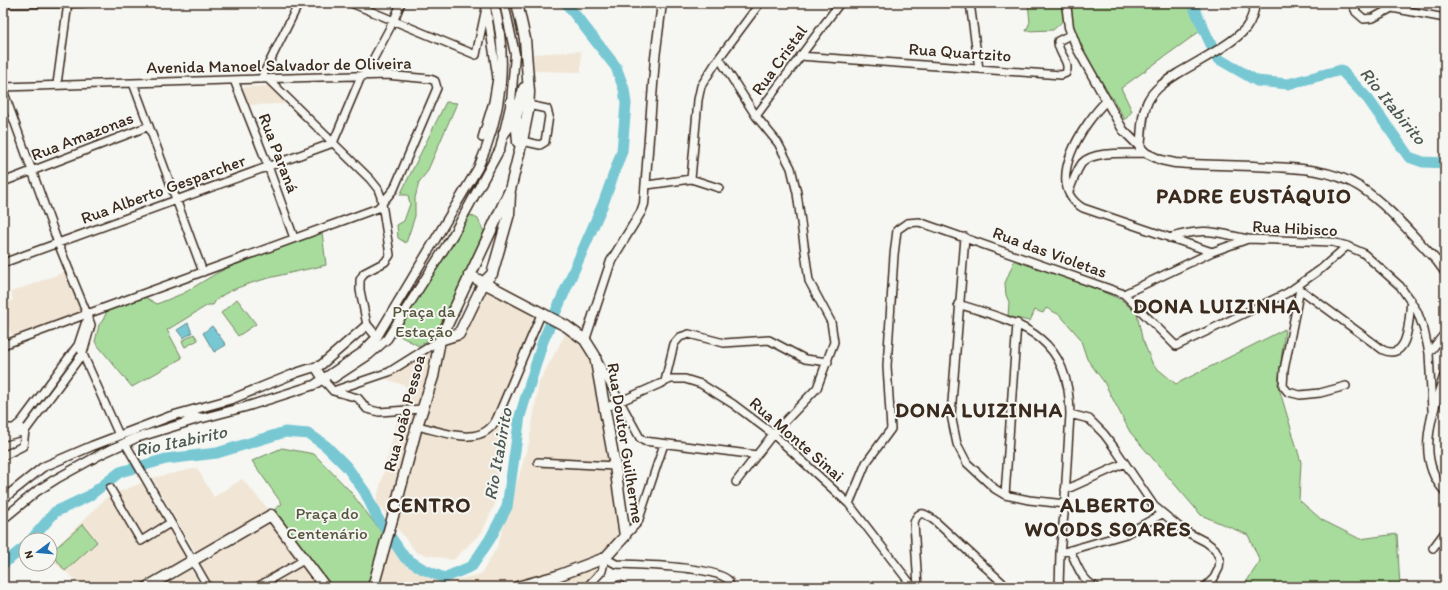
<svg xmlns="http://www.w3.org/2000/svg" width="1448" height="590" viewBox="0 0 1448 590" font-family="Itim,sans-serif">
  <rect width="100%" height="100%" fill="#f6f6f2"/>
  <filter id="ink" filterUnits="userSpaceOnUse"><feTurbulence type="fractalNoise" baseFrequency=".025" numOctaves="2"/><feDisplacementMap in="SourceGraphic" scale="8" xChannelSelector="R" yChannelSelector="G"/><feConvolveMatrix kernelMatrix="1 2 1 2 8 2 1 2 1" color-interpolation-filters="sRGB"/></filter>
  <g filter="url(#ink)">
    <!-- built -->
    <path fill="#f1e6d6" d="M581,51v21l-47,-1 -1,-17z
      M269,86l17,18 -38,1 -6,-18z
      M67,271l15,40 -70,25 -9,-24v-8l10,-4 -2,-8z
      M487,289l51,26 -37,112 -6,77 -13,28 -29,28 -36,-7 -41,-51 30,-116 -20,-7 46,-29 24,-8z
      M567,331l13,8 13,21 30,177 -39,50h-207l14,-42 49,39 41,-10 16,-27 32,-104 10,-61z
      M197,468l17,29 28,-18 29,33 -74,43 -45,-77z
      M142,483l45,75 -51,29h-52l-34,-28v-6l58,-57z
      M270,522l29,37 -50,28h-35l-14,-24z
      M303,564l18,23h-59z
      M191,569l10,18h-40z"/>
    <!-- green -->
    <path fill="#a8dc9d" stroke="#72835e" d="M1028,3h39l-3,17 -11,10 -27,1 4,-9z
      M1069,3h123l11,26 -82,59 11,23 -7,9 -14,-24 -4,2c-15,-26 -40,-65 -38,-95z
      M446,102l11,1 -30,69 -8,10 -4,16v18l-9,27 -8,-5 -1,-13 7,-4 6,-17 -2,-9h-8z
      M470,215l8,4 6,13 -45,103 -20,11 -25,-13z
      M322,232l4,33c-23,6 -105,19 -113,40h-5l-41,25 15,28 -50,29 -37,-45 4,-17 4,-5 5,-11 35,-13 14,8 27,-11 33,-20 23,-11z
      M1015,259l50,17 57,24 15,14 5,24 11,27 23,19 109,-55 -7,56 23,77 -2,38 23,20 38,19 37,-5 3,53h-157l17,-26 -12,-26 -47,-20 -71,-83 -26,-50 -17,-23 -7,-21 -20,-23 -14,-7 -3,5 -8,-3 -5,11 -22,-4 1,-15 -3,-7 -1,-12z
      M237,299l19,25 -18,12 -17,-23z
      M194,334l4,6 -13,7 -3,-6z
      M282,448l32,6 35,36 34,44 -16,53h-37l-59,-75 11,-8 -30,-43z
      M83,524l14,18 -32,29 -14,-19z"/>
    <!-- water -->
    <path fill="#78c8d4" stroke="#60898b" d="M188,323l4,10 -9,5 -6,-8z
      M212,326l14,19 -12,7 -11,-19z"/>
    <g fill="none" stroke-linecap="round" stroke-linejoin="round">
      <!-- river -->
      <path stroke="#78c8d4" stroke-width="11" d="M1192,3l25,55 40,23 31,3 53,-14 27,29 41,58 14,5 22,1
        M31,540l24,-28 34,-16 31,-24 46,-13 51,-6 68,-21 24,2 17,12 21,21 18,25 12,25 28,41 18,11 21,9 28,-12 18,-27 17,-32 13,-91 23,-75 60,-137 19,-53 4,-47 -2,-15 -8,-22 -50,-64
        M3,564l23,-18"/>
      <!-- minor casing -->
      <g stroke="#3b2a1e" stroke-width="10">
        <path id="minor" d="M351,3l125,52 10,-47
          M959,3l12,1
          M970,3l9,66
          M1352,3l4,9 8,7 9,-1 28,-15
          M3,4l81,-1
          M1392,8l53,10
          M800,56l261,19 5,-2c5,-12 -9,-20 -8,-32l14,-7
          M719,58l37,58 22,27 13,25 6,25 12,88 22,41 3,20 -17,46 -44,46 -37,48
          M261,79l38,-76
          M268,79l102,100 8,10 3,8 9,58 -5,7 -21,11 -4,7v10l7,35
          M234,80l34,86 26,72
          M133,83l70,189
          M57,84l11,-81
          M3,87l383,-12 44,4 5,2 2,7 -43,101 -16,19 -291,106 4,11 -8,28 -58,78 -22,6
          M3,90l55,153 29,71 -84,31
          M1106,101c-22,22 -64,83 -23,107l129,44
          M756,116l84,-113
          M482,138l11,-36 4,-24 -11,-75
          M522,141l18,4 5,-3 4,-26 -2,-7 -19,-4
          M691,179l7,-79 3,-14 18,-28 41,-55
          M3,182l146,-56
          M647,185l44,-6 28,9
          M1069,191c4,-9 7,-20 13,-28 12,-13 47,-9 64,-10
          M965,237l-14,178 6,29 10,19 28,26 10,6 24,5 36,4
          M1169,238c35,-11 45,-6 79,1
          M3,263l330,-120 27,-64 9,-12 25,-47 7,-17
          M1297,287l86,63c27,12 26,-34 28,-50
          M1300,289l-16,81 -1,16 5,6 12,3 20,-2 26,-7
          M1124,294l88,-42 36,-13 84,3 15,4 16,7 37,33 17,25 7,19 5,23 3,57
          M958,304c65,20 111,31 112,110l-6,100 -4,39 -1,34
          M81,350l38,85
          M1429,353l16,-20
          M598,362l42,76 4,3 113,14
          M665,381l9,-37 6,-7 9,-3 35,9 45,-3 36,19 23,3
          M326,383l7,8 25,7 9,11 12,3 43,-3
          M333,391l56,-19 51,-32
          M605,408l66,-29h14l16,5 32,20 40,30 76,70 64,83
          M1070,414l19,5 15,15 12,16 38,56 29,24 23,12 9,7 5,10 -1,9 -5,10 -9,9
          M417,426c25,5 65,24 80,-8l45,-106
          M3,428h11l7,-6 57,-77 7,-21 4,-6
          M125,443l83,144
          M3,456l20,-10 2,-15 -4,-3
          M538,462l77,4
          M110,488l31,53 29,-18
          M1065,490l60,-27
          M1005,495l12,-172
          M849,504l17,-41 25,-34 -4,-63 7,-111 3,-25 10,-7 12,-1 205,72 52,52 111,-53 34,-24 26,-23
          M625,536l13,-14 26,-78
          M1433,548l12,-16
          M1070,550c7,15 11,30 26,37
          M1060,553l66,-19 36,-20
          M257,587l47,-27
          M587,587l15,-16 3,-13 11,6c21,1 101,2 113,17l-1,6
          M614,587l6,-2
          M918,587l-4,-64c4,-15 12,-9 21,-2l72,66"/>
      </g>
      <!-- tertiary casing -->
      <g stroke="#3b2a1e" stroke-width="11">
        <path id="tertiary" d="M1066,3l3,24 8,21 46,82 23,23 15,7 14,3c26,2 53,2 79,3 36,2 75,1 106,21 29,19 53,49 77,74l8,11
          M1140,149c2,-16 1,-34 8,-48 6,-12 18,-20 29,-27 18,-11 56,-30 69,-46 5,-7 8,-16 9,-25
          M585,340l26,-79 30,-49 3,-8 11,-146 7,-55
          M316,368l9,14
          M1445,374c-12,37 -31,84 0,117
          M334,378l35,-23 18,-16 66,-104 47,-86 11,-47 4,-48 -11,-51
          M181,414l22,4 42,-11 69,-22 47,-32 16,-16 101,-169c24,-54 31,-107 16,-165
          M3,499l40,-32 49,-21 79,-30 61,-17 64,-26 25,-8 46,-40 10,12
          M3,519l34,-28 19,-12 47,-26 33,-15 65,-20"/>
      </g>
      <!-- secondary casing -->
      <g stroke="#3b2a1e" stroke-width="13">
        <path id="secondary" d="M511,102l5,15 2,25
          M504,133l12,-16 8,-29
          M469,275l97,51 19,14 10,16 20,110 10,70 -20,22 -48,18 -40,11
          M440,340l19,-6 25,-52 8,-8 17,-60 1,-20
          M147,587l124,-72 54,72
          M373,587l22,-78 22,-83 16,-49 7,-37 70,-150 12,-49 6,-30 1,-19 -4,-53 -8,-36"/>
      </g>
      <!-- minor -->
      <use href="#minor" stroke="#f6f6f2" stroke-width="7"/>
      <!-- tertiary -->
      <use href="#tertiary" stroke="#f6f6f2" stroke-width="8"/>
      <!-- secondary -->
      <use href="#secondary" stroke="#f6f6f2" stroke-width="10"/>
    </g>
  </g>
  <g text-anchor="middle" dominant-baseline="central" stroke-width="4" stroke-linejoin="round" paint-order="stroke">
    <!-- street labels -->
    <g font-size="17" fill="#3b2a1e" stroke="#f6f6f2">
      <text transform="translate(960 52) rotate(4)">Rua Quartzito</text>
      <text transform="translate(779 60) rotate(-54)">Rua Cristal</text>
      <text transform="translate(279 65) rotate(-1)">Avenida Manoel Salvador de Oliveira</text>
      <text transform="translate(82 136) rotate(-21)">Rua Amazonas</text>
      <text transform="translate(279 153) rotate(69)">Rua Paraná</text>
      <text transform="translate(163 189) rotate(-20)">Rua Alberto Gesparcher</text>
      <text transform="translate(1295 228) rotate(3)">Rua Hibisco</text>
      <text transform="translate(1050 252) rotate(20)">Rua das Violetas</text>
      <text transform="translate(404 413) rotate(-75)">Rua João Pessoa</text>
      <text transform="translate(797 439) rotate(41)">Rua Monte Sinai</text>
      <text transform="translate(626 443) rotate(81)">Rua Doutor Guilherme</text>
    </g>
    <!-- park labels -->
    <g font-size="17" fill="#56563e" stroke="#f6f6f2">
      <text x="424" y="311">Praça da<tspan x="424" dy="20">Estação</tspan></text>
      <text x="327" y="513">Praça do<tspan x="327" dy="20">Centenário</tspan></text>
    </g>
    <!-- water labels -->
    <g font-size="18" font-style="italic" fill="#4d5955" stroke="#f6f6f2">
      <text transform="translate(1393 106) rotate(51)">Rio Itabirito</text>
      <text transform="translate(181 441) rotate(-12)">Rio Itabirito</text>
      <text transform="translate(498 454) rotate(-80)">Rio Itabirito</text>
    </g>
    <!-- district labels -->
    <g font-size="21" font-weight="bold" letter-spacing="1" fill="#3b2a1e" stroke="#f6f6f2">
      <text x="1254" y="195">PADRE EUSTÁQUIO</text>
      <text x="1217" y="305">DONA LUIZINHA</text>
      <text x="979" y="409">DONA LUIZINHA</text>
      <text x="429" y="504">CENTRO</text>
      <text x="1108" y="504">ALBERTO<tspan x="1108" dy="24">WOODS SOARES</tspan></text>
    </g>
  </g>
  <!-- margin -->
  <rect width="1448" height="590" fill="none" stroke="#f6f6f2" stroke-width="16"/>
  <rect x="8" y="8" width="1432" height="574" fill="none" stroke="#3b2a1e" stroke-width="1.5" filter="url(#ink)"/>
  <!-- north arrow -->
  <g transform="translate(38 552) rotate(254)"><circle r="19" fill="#f6f6f2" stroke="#aba49d"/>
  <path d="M0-3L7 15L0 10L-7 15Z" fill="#1f6fb2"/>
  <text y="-6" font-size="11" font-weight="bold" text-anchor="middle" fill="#3b2a1e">N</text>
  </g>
</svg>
